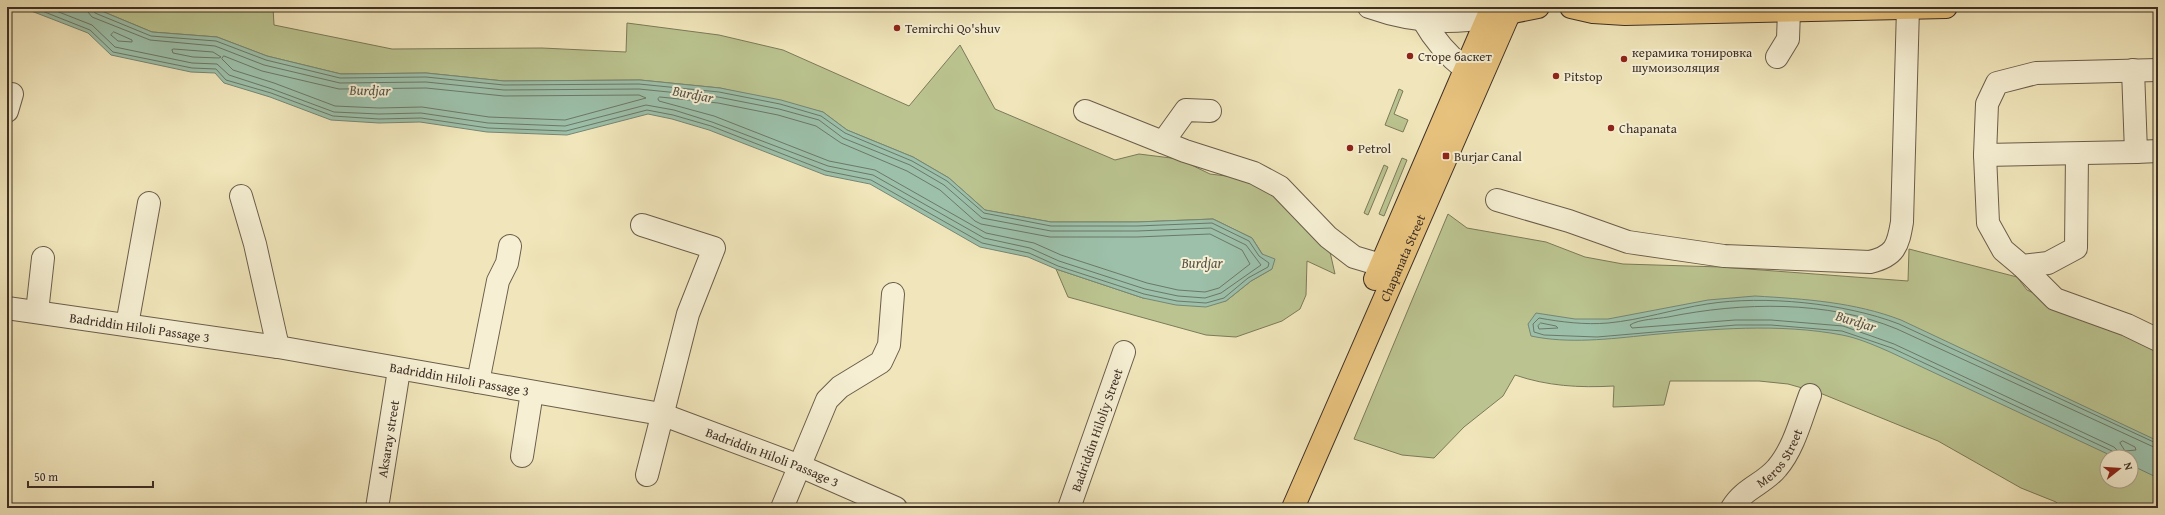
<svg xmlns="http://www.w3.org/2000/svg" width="2165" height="515" viewBox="0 0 2165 515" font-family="'Gentium Book Plus',serif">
  <rect width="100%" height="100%" fill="#f1e6bb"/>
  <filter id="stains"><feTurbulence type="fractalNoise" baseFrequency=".005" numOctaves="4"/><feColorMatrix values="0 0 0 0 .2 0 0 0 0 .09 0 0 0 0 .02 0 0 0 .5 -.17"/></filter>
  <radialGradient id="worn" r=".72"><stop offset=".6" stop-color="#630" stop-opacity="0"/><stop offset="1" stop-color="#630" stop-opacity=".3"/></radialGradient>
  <!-- green -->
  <path fill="#bbc490" stroke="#7c7a5b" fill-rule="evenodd" d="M92,7h181l1,18 118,24 150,-1 84,4 1,-29 92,12 64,15 126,56 51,-61 35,64 120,51 24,-6 40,5 31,15 40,5 27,12 51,52 7,31 -28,-13 -1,34 -6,14 -18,12 -46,16 -30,-2 -138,-38 -12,-28 87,29 83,3 25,-20 21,-12 -20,-31 -39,-19 -76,3h-86l-66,-12 -36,-32 -36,-21 -66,-27 -24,-18 -103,-24 -80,-8 -136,1 -78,-8 -85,1 -74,-18 -50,-19 -65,-5z
    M1399,89l4,2 -9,23 14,6 -5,12 -18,-7z
    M1402,158l5,2 -23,56 -5,-2z
    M1384,165l4,2 -20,48 -4,-2z
    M1448,214l19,14 79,14 39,15 38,7 98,3 187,14 1,-32 108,28 10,13 131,60v158h-97l-5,-6 -35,-14 -83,-47 -118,-48 -32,-9 -29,-3h-89l-6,24 -51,2 1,-21c-35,2 -67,0 -99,-11l-12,21 -39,31 -30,31 -32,-3 -48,-16zM2107,457h24v24h-24z"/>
  <!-- water -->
  <path fill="#9cc0aa" stroke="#768675" d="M21,7h71l60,25 65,5 50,19 74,18 85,-1 78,8 136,-1 80,8 61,12 42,12 24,18 66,27 36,21 36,32 66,12h86l76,-3 39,19 10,16 13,5 -3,10 -21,12 -25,20 -20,6 -30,-2 -33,-7 -87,-29 -28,-12 -48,-10 -110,-63 -45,-9 -116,-45 -37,-11 -24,-5 -81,21 -80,-3 -67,-10 -41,1 -48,-3 -61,-23 -46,-14 -9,-10 -24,-1 -80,-17 -23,-22z
    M1755,296c50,3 99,6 146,24l257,121v37l-27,-13v-8h-17l-224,-105c-16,-7 -32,-14 -48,-17 -63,-12 -130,-6 -194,0 -38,4 -80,9 -117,1l-3,-12 8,-11 39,6h33l100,-19z"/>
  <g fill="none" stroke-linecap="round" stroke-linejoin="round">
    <!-- shore -->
    <path stroke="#6c7868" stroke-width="1" d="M32,7l58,23 23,22 79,16 24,1 10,11 45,13 62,23 46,3 42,-1 67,10 78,3 81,-21 26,5 38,11 115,45 45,9 111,63 47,10 29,13 86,28 33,7 29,2 18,-5 24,-20 20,-11 1,-4 -10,-7 -10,-15 -37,-18 -75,3h-86l-67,-13 -37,-32 -35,-20 -67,-28 -24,-17 -41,-12 -61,-12 -80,-8 -135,1 -78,-8 -86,1 -74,-18 -50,-19 -65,-5 -56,-23 -3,-6
      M46,7l46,18 23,22 77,16 25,1 12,11 43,14 62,23 45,2 42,-1 67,10 77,3 81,-21 28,5 38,12 116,44 45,9 111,63 46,10 29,13 86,28 33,7 27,2 16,-5 40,-28 -15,-20 -35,-17 -74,3h-86l-69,-13 -38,-33 -34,-20 -67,-27 -24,-18 -40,-11 -61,-12 -79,-8 -135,1 -78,-8 -86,1 -76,-18 -49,-19 -65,-6 -58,-23 -4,-5 -1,-5
      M114,32l18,8v2l-14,-1 -7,-6z
      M174,49l39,3 8,5 -2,1 -26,-1 -20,-4 -1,-3z
      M224,56l38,15 77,18 87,-1 78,8 135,-1 7,3 -81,22 -76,-3 -67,-10 -43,1 -44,-2 -61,-23 -41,-13 -11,-11z
      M660,97l58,6 60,12 38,11 25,17 66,28 33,19 35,31 6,3 69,13h87l73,-3 32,16 8,14 -31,24 -14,4 -27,-2 -31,-7 -86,-28 -27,-12 -48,-10 -111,-63 -46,-9 -115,-45 -55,-15 -1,-2z
      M1541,323l15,3 2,2 -19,1 -1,-3z
      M2123,441l12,6 1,3 -11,1 -5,-8z
      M2115,457l-3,-6 -220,-103 -50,-17 -71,-6h-35l-139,12 -53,-2 -10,-3 -1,-8 6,-6c22,4 46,7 69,5 33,-3 66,-14 99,-19 57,-9 138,-1 192,20l259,120
      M2120,457l-2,-6 -4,-4 -220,-103 -51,-18 -72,-6h-36l-103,8 -2,-3c9,-6 27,-6 38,-8 74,-15 159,-17 229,12l261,120"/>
    <!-- minor casing -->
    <g stroke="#6a5d4b" stroke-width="24">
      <g id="minor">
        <path d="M1369,7c39,14 79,18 119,10"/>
        <path d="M1423,20c12,21 24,35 42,49"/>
        <path d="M1777,57l11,-18 1,-29"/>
        <path d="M2133,70l3,82 22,-1"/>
        <path d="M7,111l5,-17"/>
        <path d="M1085,111l100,40 69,22 26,14 48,50 26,20 27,8"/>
        <path d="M1163,142l23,-32 24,1"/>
        <path d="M2077,154l-1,94 -28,15 -26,3 -19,-16 -15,-27 -3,-68 2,-51 10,-21 39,-10 122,-3"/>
        <path d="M1985,155l151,-3"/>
        <path d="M241,196l14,48 23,103"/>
        <path d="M1497,200l72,21 59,21 96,14 146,6c25,-6 28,-16 32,-40l6,-214"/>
        <path d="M642,225l72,23 -26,66 -41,161"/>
        <path d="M2022,266l33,33 72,26 31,15"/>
        <path id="s1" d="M7,308l271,39 383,67 139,52 96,42"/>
        <path d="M37,312l6,-54"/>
        <path d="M127,325l22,-122"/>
        <path d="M478,382l20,-101 9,-18 3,-17"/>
        <path d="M522,456l10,-64"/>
        <path id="s2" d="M377,508l22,-138"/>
        <path d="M782,508l45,-108 13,-13 41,-25 8,-17 4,-51"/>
        <path id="s3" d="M1069,508l55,-156"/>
        <path id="s4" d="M1732,508c12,-20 32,-24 45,-40 17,-20 24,-49 33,-73"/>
      </g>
    </g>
    <!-- major casing -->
    <g stroke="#3d2f26" stroke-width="24">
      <g id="major">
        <path d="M1571,7l22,5 32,2 321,-7"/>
        <path d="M1498,15l40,-8"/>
        <path d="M1375,279l117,-272"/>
        <path id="s5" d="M1293,508l219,-501"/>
      </g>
    </g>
    <!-- minor -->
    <use href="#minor" stroke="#f6efd3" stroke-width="22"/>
    <!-- major -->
    <use href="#major" stroke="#e8c37e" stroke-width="22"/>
  </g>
  <!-- markers -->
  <g fill="#8f2418" stroke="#f6efd3" stroke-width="1.5">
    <circle cx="897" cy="28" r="4"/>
    <circle cx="1410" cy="56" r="4"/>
    <circle cx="1624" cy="59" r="4"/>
    <circle cx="1556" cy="76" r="4"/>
    <circle cx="1611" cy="128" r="4"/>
    <circle cx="1350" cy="148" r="4"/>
    <rect x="1442" y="152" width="8" height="8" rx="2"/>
  </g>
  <g text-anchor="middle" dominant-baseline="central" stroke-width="4" stroke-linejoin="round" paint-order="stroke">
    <!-- poi labels -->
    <g font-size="13" fill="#3d2f26" stroke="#f6efd3" text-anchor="start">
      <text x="905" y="28">Temirchi Qo'shuv</text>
      <text x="1632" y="52">керамика тонировка<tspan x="1632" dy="15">шyмоизоляция</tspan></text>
      <text x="1418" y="56">Сторе баскет</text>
      <text x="1564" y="76">Pitstop</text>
      <text x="1619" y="128">Chapanata</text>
      <text x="1358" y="148">Petrol</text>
      <text x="1454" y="156">Burjar Canal</text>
    </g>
    <!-- street labels -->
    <g font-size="13" fill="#3d2f26" stroke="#f6efd3">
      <text stroke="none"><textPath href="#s5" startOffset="273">Chapanata Street</textPath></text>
      <text stroke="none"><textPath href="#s1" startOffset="134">Badriddin Hiloli Passage 3</textPath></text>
      <text stroke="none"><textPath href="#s1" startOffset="458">Badriddin Hiloli Passage 3</textPath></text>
      <text stroke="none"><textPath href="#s3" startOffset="83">Badriddin Hiloliy Street</textPath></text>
      <text stroke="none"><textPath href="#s2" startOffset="70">Aksaray street</textPath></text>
      <text stroke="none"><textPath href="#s4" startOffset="70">Meros Street</textPath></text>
      <text stroke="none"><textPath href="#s1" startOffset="782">Badriddin Hiloli Passage 3</textPath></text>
    </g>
    <!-- water labels -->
    <g font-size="14" font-style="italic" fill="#555347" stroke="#f6efd3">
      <text transform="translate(370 90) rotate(1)">Burdjar</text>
      <text transform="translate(693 94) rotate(11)">Burdjar</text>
      <text x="1202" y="263">Burdjar</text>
      <text transform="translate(1856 321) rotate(17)">Burdjar</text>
    </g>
  </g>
  <!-- margin -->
  <rect width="2165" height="515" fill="none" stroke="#f1e6bb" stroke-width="24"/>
  <rect x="8" y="8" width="2149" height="499" fill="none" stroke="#3d2f26" stroke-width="2"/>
  <rect x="12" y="12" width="2141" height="491" fill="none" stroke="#3d2f26"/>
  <!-- north arrow -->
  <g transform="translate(2119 469) rotate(73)"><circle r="19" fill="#f6efd3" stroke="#aca28e"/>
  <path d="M0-3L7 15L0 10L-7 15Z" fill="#8f2418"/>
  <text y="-6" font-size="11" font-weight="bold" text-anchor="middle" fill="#3d2f26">N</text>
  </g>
  <!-- scale -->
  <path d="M28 481v6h125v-6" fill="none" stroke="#3d2f26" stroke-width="2"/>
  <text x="34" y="481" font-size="12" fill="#3d2f26" stroke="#f6efd3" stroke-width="3" paint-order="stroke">50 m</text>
  <rect width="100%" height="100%" filter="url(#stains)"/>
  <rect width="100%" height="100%" fill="url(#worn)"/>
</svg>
